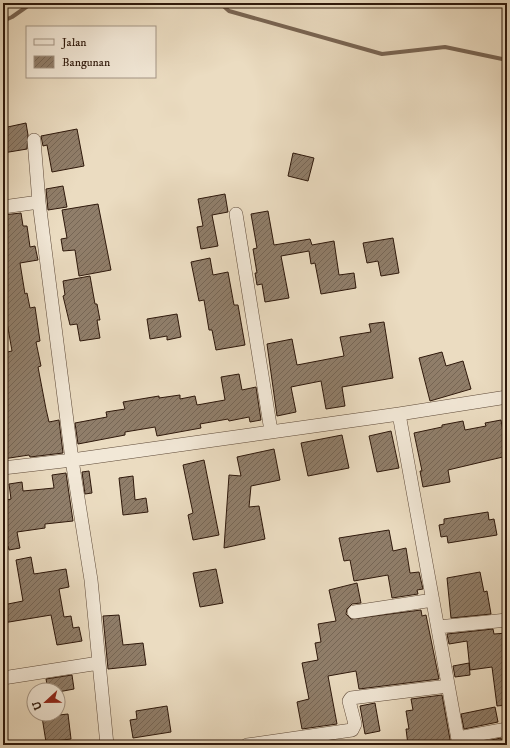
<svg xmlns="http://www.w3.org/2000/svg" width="510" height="748" font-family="'IM FELL DW Pica',serif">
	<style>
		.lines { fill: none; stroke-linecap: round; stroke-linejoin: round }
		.stream { stroke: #796553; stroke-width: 4 }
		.building { fill: url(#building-hatch); stroke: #2e180b }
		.minor-casing { stroke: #5d4938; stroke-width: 14 }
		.minor { stroke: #f2e8d7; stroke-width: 13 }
	</style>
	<defs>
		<pattern id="building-hatch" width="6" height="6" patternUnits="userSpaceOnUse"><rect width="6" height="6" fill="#907e6a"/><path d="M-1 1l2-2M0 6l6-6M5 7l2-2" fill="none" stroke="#766655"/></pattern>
	</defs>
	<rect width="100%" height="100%" fill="#ebdcc1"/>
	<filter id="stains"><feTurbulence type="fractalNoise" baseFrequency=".005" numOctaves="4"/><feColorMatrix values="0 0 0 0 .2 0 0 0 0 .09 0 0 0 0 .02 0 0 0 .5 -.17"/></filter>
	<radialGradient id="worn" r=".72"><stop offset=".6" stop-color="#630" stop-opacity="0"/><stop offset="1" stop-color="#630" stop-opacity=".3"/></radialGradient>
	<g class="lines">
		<path class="stream" d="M220,3L229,11L382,54L445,47L507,60
			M3,21L12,17L32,3"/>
	</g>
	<path class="building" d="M26,123L28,135L27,149L3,153V128Z
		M77,129L84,166L52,172L47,145L43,146L41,136Z
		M293,153L314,158L308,181L288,176Z
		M63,186L67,207L48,210L46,189Z
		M225,194L228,212L212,215L218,246L201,249L197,227L203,226L198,199Z
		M98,204L111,270L79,276L75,250L63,251L61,239L67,238L62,210Z
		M268,211L274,245L310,239L312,245L334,241L339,275L354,273L356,288L321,294L315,263L311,264L309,251L281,256L289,298L265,302L262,284L257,285L255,273H257L253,249L257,248L251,214Z
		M21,213L23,226H27L30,247L35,246L38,260L20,263L25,294L27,293L30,308L35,307L40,341L36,342L41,366L38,367L46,409L49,422L59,420L63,453L30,457L29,455L3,459V353L12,351L5,311H3V215Z
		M393,238L399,273L381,276L378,261L367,263L363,243Z
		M210,258L213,275L228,272L234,305H238L245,345L216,350L212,330H209L204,300L199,301L191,262Z
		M90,276L95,304H97L100,320H97L100,338L80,341L77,324L70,325L63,296L65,295L63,281Z
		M177,314L181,337L167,340V336L150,339L147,319Z
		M384,322L393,378L342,387L345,406L326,409L321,381L291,387L296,412L277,416L267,344L292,339L297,365L344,356L340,337L371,332L369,324Z
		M442,352L446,366L463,361L471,389L430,401L419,358Z
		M239,374L242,390L256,387L261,420L250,422L249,417L229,421L228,419L200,424L201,428L157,436L155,427L125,432V435L78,444L75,423L107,417L106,412L125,409L123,402L159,396V398L180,395V399L195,396L197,405L225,400L221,377Z
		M501,420L507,456L448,470L450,482L423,487L420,471H422L414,433L442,427V425L463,421L465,430L486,426L485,423Z
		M391,431L399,468L377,472L369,436Z
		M342,435L349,468L308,476L301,443Z
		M274,449L280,480L251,486L249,507L259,506L265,539L224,548L229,475L241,476L237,457Z
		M204,460L219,535L193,540L188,515L193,513L183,465Z
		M89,471L92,493L85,494L82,472Z
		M66,473L73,521L45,524V528L17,532L20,548L9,550L8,546H3V501L11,499L9,484L22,482L23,491L54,488L52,475Z
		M133,476L135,500L146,498L148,512L123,515L119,478Z
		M488,512L489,520L494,519L497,535L448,543L447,536L441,537L439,525L444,524V519Z
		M389,530L393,551L406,548L410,573L419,572L423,589L417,590L418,594L392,598L388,575L354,581L350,560L344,561L339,538Z
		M31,557L34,574L66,569L69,587L59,589L64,617L71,616L73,628L79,627L82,641L57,645L51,615L3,623V605L23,601L16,560Z
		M216,569L223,603L200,607L193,573Z
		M480,572L484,592L487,591L491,614L451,618L447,578Z
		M357,583L361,603L352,604L347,609L346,614L351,619L421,610L422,616L426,615L439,679L359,689L356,671L328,676L337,724L302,729L297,702L309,699L302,663L318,660L315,643L321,642L318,624L336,621L329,590Z
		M119,615L123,645L143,643L146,665L108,669L103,616Z
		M493,629L494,634L507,633V705L497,706L492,667L470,670L467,641L449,644L447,634Z
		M469,663L470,675L455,677L453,666Z
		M72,675L74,689L58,692V690H48L46,679Z
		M442,695L451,745H408L406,729H409L406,711L413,710L411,699Z
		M375,703L380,731L365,734L360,706Z
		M167,706L171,732L133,738L130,720L137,719L136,711Z
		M495,707L498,722L464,729L461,714Z
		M68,714L71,739L46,742L42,717Z
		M501,738L502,745H467Z"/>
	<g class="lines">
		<g class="minor-casing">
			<path id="minor" d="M34,140L39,202L72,460L91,580L107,745
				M3,207L39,202
				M236,214L271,431
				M399,414L459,745
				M3,468L72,460L399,414L507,397
				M354,612L433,600
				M438,627L507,620
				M3,678L99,663
				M458,738L507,729
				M247,745L352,730L355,724L349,701L351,698L448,686"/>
		</g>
		<use href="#minor" class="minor"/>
	</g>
	<rect width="510" height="748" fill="none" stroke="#ebdcc1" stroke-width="16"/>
	<rect x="4" y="4" width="502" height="740" fill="none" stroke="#2e180b" stroke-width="2"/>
	<rect x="8" y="8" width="494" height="732" fill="none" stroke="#2e180b"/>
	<rect x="26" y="26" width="130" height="52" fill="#f2e8d7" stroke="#a49585"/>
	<rect x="34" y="39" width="20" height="6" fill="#f2e8d7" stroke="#a49585"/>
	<text x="62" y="46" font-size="12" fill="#2e180b">Jalan</text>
	<rect x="34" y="56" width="20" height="12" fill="url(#building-hatch)" stroke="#a49585"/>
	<text x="62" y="66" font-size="12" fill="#2e180b">Bangunan</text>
	<g transform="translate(46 702) rotate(248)"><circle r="19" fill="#f2e8d7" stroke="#a49585"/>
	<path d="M0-3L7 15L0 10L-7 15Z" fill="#8f2418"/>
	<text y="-6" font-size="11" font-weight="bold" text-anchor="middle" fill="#2e180b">U</text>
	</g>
	<rect width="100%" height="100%" filter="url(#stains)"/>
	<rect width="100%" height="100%" fill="url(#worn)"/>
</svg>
